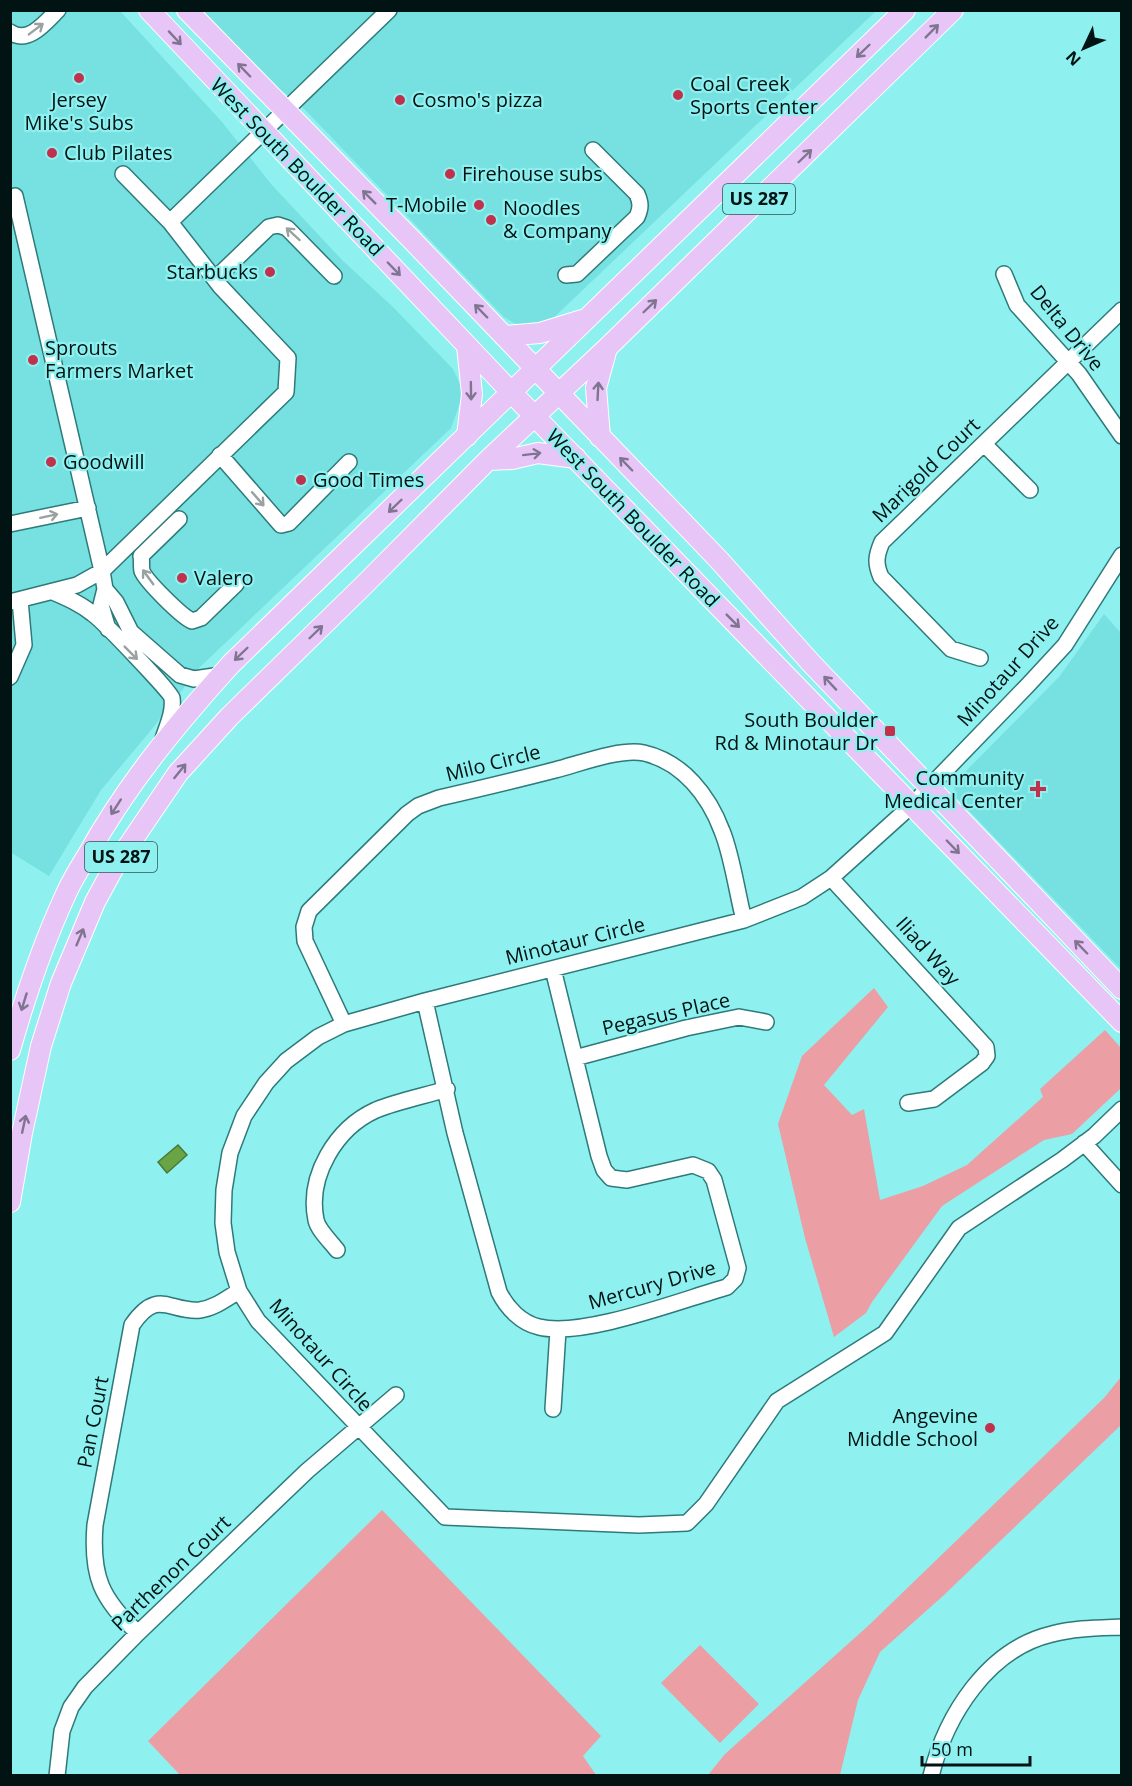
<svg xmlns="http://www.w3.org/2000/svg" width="1132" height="1786" font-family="'Open Sans',sans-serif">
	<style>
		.built { fill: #76e1e0 }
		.green { fill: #eb9ea3 }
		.water { fill: #69a545; stroke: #4a7936; stroke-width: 1.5 }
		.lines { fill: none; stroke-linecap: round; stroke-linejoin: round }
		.minor-casing { stroke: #2e7a7a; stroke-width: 18 }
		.major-casing { stroke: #fff; stroke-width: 22 }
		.minor { stroke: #fff; stroke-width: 15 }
		.major { stroke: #e8c5f7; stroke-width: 20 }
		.oneway { stroke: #99a1a1 }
		.oneway2 { stroke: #807590 }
		.poi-dot { fill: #c1314c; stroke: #8ff0f0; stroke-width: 2 }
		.labels { text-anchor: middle; stroke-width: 4.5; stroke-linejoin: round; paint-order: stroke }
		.shield { fill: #8ff0f0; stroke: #2c5555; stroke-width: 1.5 }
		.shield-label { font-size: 18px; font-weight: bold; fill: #011313 }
		.poi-label { font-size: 20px; fill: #011313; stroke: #8ff0f0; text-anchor: start }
		.street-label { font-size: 20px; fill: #011313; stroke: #8ff0f0 }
	</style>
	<rect width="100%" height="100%" fill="#8ff0f0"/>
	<path class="built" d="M10,11H120L222,122L271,184L342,260L393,307L453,369L464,392L451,428L200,667L152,729L101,790L49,876L10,852Z
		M202,11H876L547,324L526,327L514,323L504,317L312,117L296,101L272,84Z
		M1104,614L1121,633V969L955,796L954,783L1059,677Z"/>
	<path class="green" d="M874,988L888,1007L824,1085L852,1115L864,1109L880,1200L923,1186L967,1165L1043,1097L1040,1089L1105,1030L1121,1048V1088L1072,1134L1044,1140L942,1206L872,1302L866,1313L834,1337L805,1238L778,1124L802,1056Z
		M1121,1377V1425L944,1595L880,1652L858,1700L840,1775H708L725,1754L868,1626L1104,1398Z
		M382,1510L601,1736L583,1756L596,1775H180L148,1741Z
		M700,1645L759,1704L720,1743L661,1683Z"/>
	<path class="water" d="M178,1145L187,1155L167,1173L158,1162Z"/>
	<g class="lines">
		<g class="minor-casing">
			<path id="minor" d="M10,32C28,45 46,22 58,10
				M15,196L102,571L105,589L101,605L108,629
				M170,222L389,10
				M1004,274L1017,305L1079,374L1122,436
				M566,275L577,274L637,217C641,208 641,203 637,194L593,150
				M215,279L269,227L278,225L287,228L334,276
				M984,444L1030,490
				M220,455L281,525L289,523L349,462
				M179,519L141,556C142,560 141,567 142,571C146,581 181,616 192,621L201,618L236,584
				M10,524L88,508
				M1122,555L1065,645L1028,685L912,805L831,878L802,897L744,920L425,1001L344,1024L318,1037L286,1061L266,1083L244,1116L230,1153L224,1190L223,1223L227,1252L239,1291L258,1321L445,1517L639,1525L687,1523L706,1504L777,1401L885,1333L959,1228L1062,1160L1094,1136L1122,1109
				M105,589L116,602L131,632L180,675L194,679L221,675
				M53,592C67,598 81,604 93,614C103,621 170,691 172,698C174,712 167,726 163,739
				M10,602L77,585L102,571L286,392L288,358L220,286L170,222L123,174
				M980,658L951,649L881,577C875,563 876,556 882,542L1122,310
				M10,677L24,645L20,600
				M831,878L986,1047L987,1056L982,1063L934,1099L908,1103
				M425,1001L455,1133L499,1292C507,1308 521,1323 539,1327C583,1338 681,1300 727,1287L735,1279L738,1268L714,1180L708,1171L693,1165L627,1180L611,1178L604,1170L599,1156L553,969
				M344,1024L305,941L304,927L309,911L407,814L418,806L439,798C478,789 516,780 555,770C579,764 620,748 644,753C683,762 709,796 722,831C732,855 737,893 744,920
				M575,1058L686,1028L739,1017L766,1022
				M1084,1143L1122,1185
				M337,1250C331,1242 318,1230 316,1220C307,1176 336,1128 376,1110C398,1101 424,1096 447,1089
				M553,1409L558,1330
				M138,1633C101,1599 91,1576 95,1525L132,1325C158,1287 170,1313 200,1310C215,1308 227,1298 239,1291
				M57,1776L62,1731L71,1707L85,1687L138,1633L307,1471L396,1395
				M931,1776C946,1715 988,1649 1052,1634C1075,1628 1098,1628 1122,1627"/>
		</g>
		<g class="major-casing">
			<path id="major" d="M149,10L512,393L1122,1022
				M187,10L411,239L719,560L811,663L1122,989
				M504,336L540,333L582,320
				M467,346L472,394L467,436
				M600,437L596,388L607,348
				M488,460L512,459L538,453L576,458
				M10,1050C25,997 42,946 65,896C71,882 79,869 87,856C127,784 176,725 231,664L905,10
				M10,1202L22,1133L41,1046L61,983L95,902L114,867L178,773L230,716L363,586L488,460L608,347L953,10"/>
		</g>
		<use href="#minor" class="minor"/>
		<use href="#major" class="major"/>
	</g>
	<defs><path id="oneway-shaft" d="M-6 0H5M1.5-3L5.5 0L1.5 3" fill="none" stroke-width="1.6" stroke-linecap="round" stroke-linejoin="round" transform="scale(1.5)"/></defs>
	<g class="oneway">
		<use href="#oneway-shaft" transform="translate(36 29) rotate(-37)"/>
		<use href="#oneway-shaft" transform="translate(293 234) rotate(-138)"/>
		<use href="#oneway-shaft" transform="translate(258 499) rotate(49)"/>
		<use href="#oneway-shaft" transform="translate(49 516) rotate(-12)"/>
		<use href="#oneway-shaft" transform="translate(148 577) rotate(-126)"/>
		<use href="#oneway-shaft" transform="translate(131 653) rotate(45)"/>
	</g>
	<g class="oneway2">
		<use href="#oneway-shaft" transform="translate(932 31) rotate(-45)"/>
		<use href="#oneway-shaft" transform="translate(175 38) rotate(47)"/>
		<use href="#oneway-shaft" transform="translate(863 51) rotate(136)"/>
		<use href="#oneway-shaft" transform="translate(244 70) rotate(-134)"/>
		<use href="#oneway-shaft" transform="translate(805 156) rotate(-44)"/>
		<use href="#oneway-shaft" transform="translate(369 197) rotate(-135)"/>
		<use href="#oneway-shaft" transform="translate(394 269) rotate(46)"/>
		<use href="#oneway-shaft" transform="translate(650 306) rotate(-44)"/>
		<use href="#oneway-shaft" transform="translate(481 311) rotate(-134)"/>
		<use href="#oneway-shaft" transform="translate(471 391) rotate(89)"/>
		<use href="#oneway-shaft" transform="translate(598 391) rotate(-87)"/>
		<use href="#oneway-shaft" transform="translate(532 454) rotate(-7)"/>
		<use href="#oneway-shaft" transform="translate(626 464) rotate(-134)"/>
		<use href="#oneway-shaft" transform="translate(395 506) rotate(136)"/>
		<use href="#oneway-shaft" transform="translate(733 621) rotate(45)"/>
		<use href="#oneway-shaft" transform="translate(316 632) rotate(-44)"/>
		<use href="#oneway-shaft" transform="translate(241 654) rotate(136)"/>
		<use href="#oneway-shaft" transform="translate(830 683) rotate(-133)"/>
		<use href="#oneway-shaft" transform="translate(180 771) rotate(-51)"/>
		<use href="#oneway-shaft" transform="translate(116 807) rotate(123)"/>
		<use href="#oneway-shaft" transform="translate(953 847) rotate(46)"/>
		<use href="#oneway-shaft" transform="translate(80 937) rotate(-67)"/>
		<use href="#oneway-shaft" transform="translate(1081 947) rotate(-134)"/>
		<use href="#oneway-shaft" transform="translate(24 1002) rotate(107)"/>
		<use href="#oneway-shaft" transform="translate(24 1124) rotate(-78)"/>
	</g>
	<g class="poi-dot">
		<circle cx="79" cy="78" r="6"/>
		<circle cx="678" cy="95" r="6"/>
		<circle cx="400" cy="100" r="6"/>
		<circle cx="52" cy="153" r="6"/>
		<circle cx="450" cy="174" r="6"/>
		<circle cx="479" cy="205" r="6"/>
		<circle cx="491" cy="220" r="6"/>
		<circle cx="270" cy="272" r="6"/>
		<circle cx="33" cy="360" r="6"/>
		<circle cx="51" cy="462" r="6"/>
		<circle cx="301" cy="480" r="6"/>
		<circle cx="182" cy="578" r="6"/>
		<rect x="884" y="725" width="12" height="12" rx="3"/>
		<path d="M1035 780h6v6h6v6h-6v6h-6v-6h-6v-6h6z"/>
		<circle cx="990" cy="1428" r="6"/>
	</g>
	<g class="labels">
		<g class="shield">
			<rect x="723" y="184" width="72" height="30" rx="4.5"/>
			<rect x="85" y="842" width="72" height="30" rx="4.5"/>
		</g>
		<g class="shield-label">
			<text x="759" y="205">US 287</text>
			<text x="121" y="863">US 287</text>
		</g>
		<g class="poi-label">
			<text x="690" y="91">Coal Creek<tspan x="690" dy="23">Sports Center</tspan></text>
			<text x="79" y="107" text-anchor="middle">Jersey<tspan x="79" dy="23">Mike's Subs</tspan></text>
			<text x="412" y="107">Cosmo's pizza</text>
			<text x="64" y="160">Club Pilates</text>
			<text x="462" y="181">Firehouse subs</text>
			<text x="467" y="212" text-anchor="end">T-Mobile</text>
			<text x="503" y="215">Noodles<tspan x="503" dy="23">&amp; Company</tspan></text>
			<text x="258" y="279" text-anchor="end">Starbucks</text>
			<text x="45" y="355">Sprouts<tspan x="45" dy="23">Farmers Market</tspan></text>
			<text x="63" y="469">Goodwill</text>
			<text x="313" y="487">Good Times</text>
			<text x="194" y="585">Valero</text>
			<text x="878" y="727" text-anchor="end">South Boulder<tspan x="878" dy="23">Rd &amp; Minotaur Dr</tspan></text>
			<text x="1024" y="785" text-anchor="end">Community<tspan x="1024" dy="23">Medical Center</tspan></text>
			<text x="978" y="1423" text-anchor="end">Angevine<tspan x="978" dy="23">Middle School</tspan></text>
		</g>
		<g class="street-label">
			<text transform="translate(297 167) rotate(46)" y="7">West South Boulder Road</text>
			<text transform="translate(1067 328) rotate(51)" y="7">Delta Drive</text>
			<text transform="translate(926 470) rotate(-44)" y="7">Marigold Court</text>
			<text transform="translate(633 518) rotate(46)" y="7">West South Boulder Road</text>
			<text transform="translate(1008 671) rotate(-48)" y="7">Minotaur Drive</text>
			<text transform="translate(493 763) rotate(-14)" y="7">Milo Circle</text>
			<text transform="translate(575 941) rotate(-14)" y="7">Minotaur Circle</text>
			<text transform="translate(928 951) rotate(48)" y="7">Iliad Way</text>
			<text transform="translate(666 1014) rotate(-13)" y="7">Pegasus Place</text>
			<text transform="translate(652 1285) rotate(-16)" y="7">Mercury Drive</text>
			<text transform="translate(321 1355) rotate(48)" y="7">Minotaur Circle</text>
			<text transform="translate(93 1422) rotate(-79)" y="7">Pan Court</text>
			<text transform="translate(171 1573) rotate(-44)" y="7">Parthenon Court</text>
		</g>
	</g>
	<rect width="1132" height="1786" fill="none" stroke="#011313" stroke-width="24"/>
	<g transform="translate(1084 48) rotate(226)" stroke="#8ff0f0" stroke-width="4.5" paint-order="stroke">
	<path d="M0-4.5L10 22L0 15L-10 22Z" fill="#011313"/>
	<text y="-9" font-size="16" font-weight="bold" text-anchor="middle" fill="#011313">N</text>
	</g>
	<path d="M922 1756v9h108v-9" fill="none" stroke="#011313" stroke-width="3"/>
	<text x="931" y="1756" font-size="18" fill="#011313" stroke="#8ff0f0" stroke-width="4.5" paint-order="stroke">50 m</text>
</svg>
